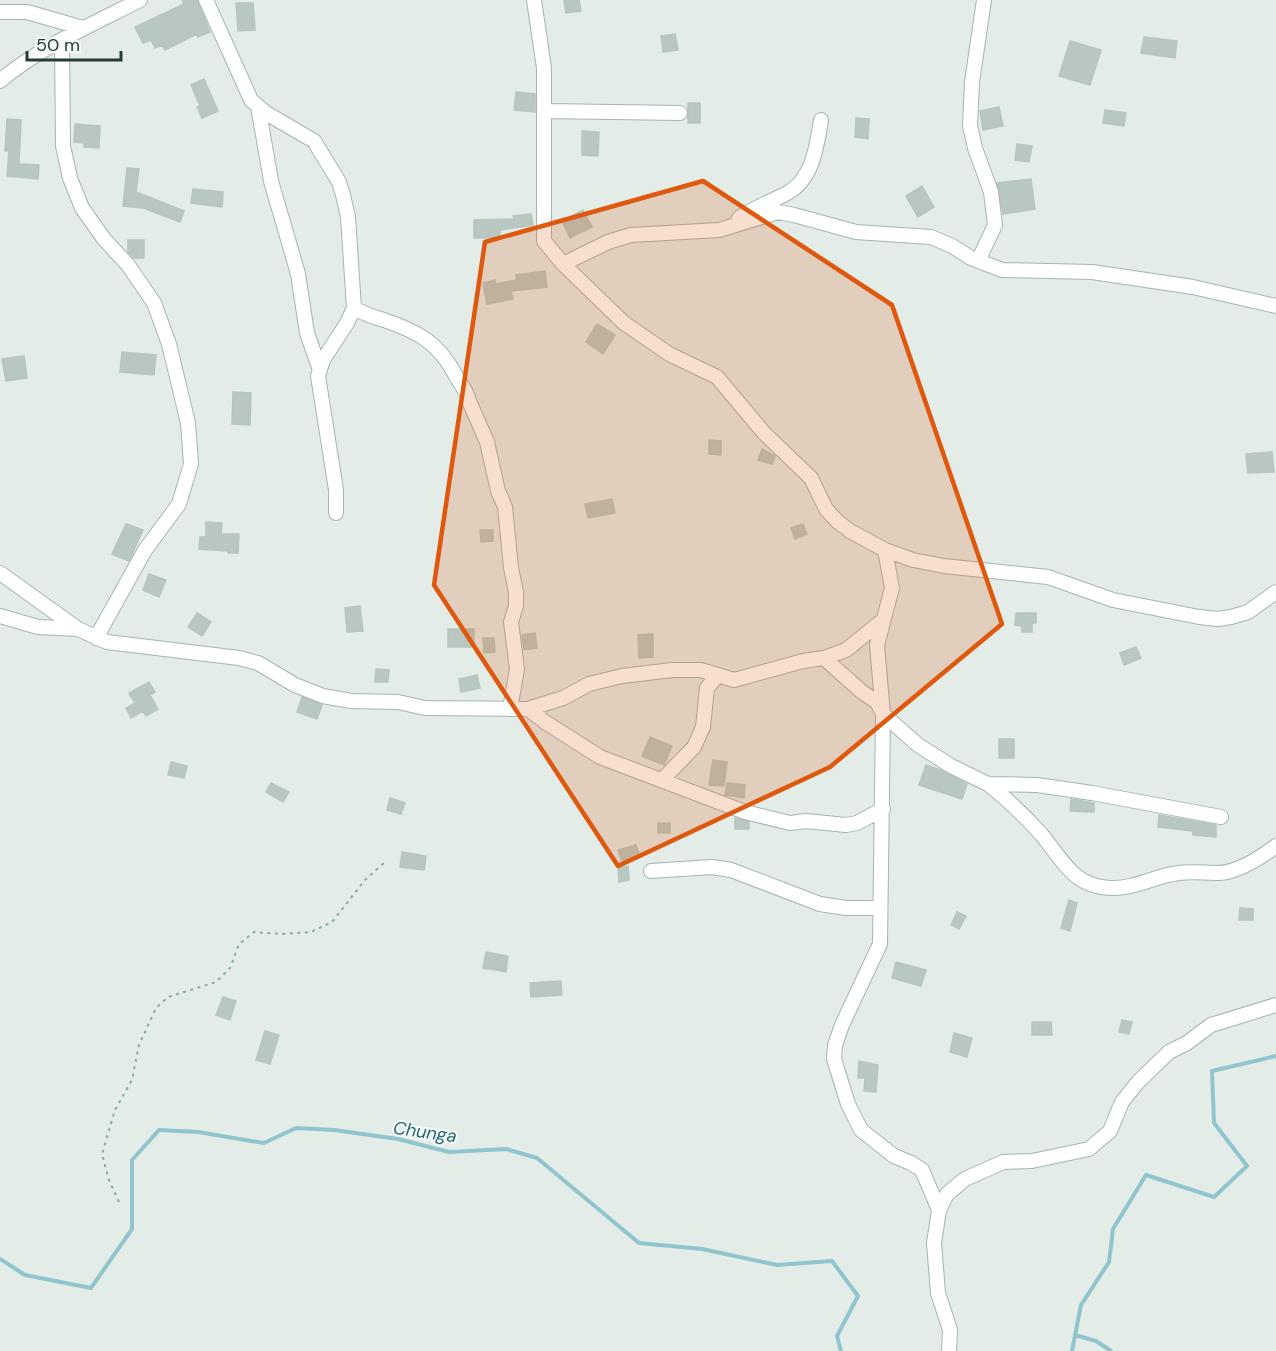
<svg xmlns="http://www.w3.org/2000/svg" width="1276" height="1351" font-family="'DM Sans',sans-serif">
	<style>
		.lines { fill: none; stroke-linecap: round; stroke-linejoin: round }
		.stream { stroke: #90c5cd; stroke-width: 4 }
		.building { fill: #b9c7c1; stroke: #b7c5bf; stroke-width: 1.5 }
		.minor-casing { stroke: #a7b4af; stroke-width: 16 }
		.path { stroke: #87ada0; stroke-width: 2; stroke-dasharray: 3 4.5; stroke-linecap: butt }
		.minor { stroke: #fff; stroke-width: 14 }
		.marked { fill: #de580e; fill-opacity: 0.2; stroke: #de580e; stroke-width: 4.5; stroke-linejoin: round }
		.labels { text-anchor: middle; stroke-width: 4.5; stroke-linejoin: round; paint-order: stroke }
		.water-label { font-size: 18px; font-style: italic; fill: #236974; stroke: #f4f9f6 }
	</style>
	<rect width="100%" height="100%" fill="#e4ece8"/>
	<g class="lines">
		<path class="stream" d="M0,1259L25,1275L91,1288L132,1229V1160L159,1130L198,1132L264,1143L296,1128L334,1130L398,1139L449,1152L506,1149L537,1158L639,1243L702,1249L777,1265L832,1261L858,1296L837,1336L841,1351
			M1075,1335L1096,1341L1111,1351
			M1072,1351L1081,1305L1109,1262L1113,1229L1146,1175L1214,1197L1247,1166L1214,1123L1212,1071L1276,1056"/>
	</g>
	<path class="building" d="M182,0H197L210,32L198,37L197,34L165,50L162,45L155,48L151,40L143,43L135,27L184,4Z
		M564,0H579L581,11L566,13Z
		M236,3H253L255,30L238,31Z
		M675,34L678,50L663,52L661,36Z
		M1144,37L1177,41L1175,58L1141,53Z
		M1070,41L1101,50L1090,85L1059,76Z
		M204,79L218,111L202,118L197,107L200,106L191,85Z
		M516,92L535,94V112L514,110Z
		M688,103H700V123H688Z
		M999,107L1003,126L983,130L980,111Z
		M1105,110L1126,113L1124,126L1103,123Z
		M856,118L869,119L868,139L855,137Z
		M7,119L21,120L19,164L39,165L38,179L7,176L9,151H5Z
		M75,124L100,126L99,148L84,147V143L74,142Z
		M582,131L599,132L598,156L582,155Z
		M1017,144L1032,146L1029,162L1015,160Z
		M127,168L139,169L136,192L184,211L180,222L143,208L123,206Z
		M1031,179L1035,209L1003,214L997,183Z
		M922,186L934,207L918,217L906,196Z
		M193,189L223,192L222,207L191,203Z
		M583,210L592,227L570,238L562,221Z
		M531,214L533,225L500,230V238H474V220L514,219L513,216Z
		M128,240H144V258H134L128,252Z
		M545,271L547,287L511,291L513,299L487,304L483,283L495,280V284L517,280L516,275Z
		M597,324L615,335L603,354L586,342Z
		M122,352L156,355L154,375L120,372Z
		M24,356L27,378L6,381L2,359Z
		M233,392L251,393L250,425L232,424Z
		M709,440L721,441V455L709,454Z
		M762,449L775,456L772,464L758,460Z
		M1272,452L1274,472L1248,473L1246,454Z
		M612,499L615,513L588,518L585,504Z
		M206,522L222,523L221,534H239L238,553H228V551L199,549L200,537H206Z
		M126,524L143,530L129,561L112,554Z
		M803,524L807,534L795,539L791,528Z
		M480,530H493V541L481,542Z
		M149,574L166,580L159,597L143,590Z
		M360,606L363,631L347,632L345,608Z
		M197,613L211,622L202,636L188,627Z
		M1016,613H1036V623H1032V632H1022V626L1015,625Z
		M448,629H474V647H448Z
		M535,633L537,648L524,650L522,635Z
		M653,634V657L639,658L638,635Z
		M483,638H494L495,652L484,653Z
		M1136,647L1141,658L1124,665L1120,653Z
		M376,669L389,670L388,682H375Z
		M477,675L480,688L461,692L459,679Z
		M149,682L155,692L150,695L158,709L146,716L143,711L131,718L126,708L135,703L129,693Z
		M302,697L322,705L317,719L297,712Z
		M650,737L672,746L664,765L642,756Z
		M999,739H1014V758H999Z
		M713,760L727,762L724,786L709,785Z
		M171,762L187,766L184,778L168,775Z
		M926,765L940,770L967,784L962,799L919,785Z
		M271,783L289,792L283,802L266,792Z
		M727,783L745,785L744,798L725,795Z
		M390,798L405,803L401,814L387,810Z
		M1071,799L1094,803V812L1070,811Z
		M1159,815L1216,825V837L1193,835V831L1158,827Z
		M735,818L749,822V829H735Z
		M658,823H670V833H658Z
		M636,845L640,857L622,862L618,850Z
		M402,852L426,856L424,870L400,867Z
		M628,866L629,880L619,882L618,867Z
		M1069,900L1077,903L1070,931L1061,928Z
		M1240,908L1253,909V920H1239Z
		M957,912L966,916L959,929L951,925Z
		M486,952L508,956L506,972L483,968Z
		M896,962L926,970L921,986L892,978Z
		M561,981L562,995L531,997L530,983Z
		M223,997L236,1001L230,1020L216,1015Z
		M1122,1020L1132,1022L1129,1034L1119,1032Z
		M1032,1022H1051L1052,1035H1032Z
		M265,1031L279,1035L270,1064L256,1060Z
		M954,1033L972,1038L967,1057L950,1052Z
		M859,1061L878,1065L876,1092L864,1091L865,1078H858Z"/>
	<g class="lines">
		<g class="minor-casing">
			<path id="minor" d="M206,0L251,100L266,113L314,141L339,182L343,195L348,217L354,308L347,323L323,360L318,376L336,490V513
				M534,0L544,68V241L563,264L624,323L669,354L717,377L764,433L811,478L826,509L837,521L850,531L885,550L892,588L877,645L883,714L880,944L842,1025L835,1045L834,1059L848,1104L861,1130L894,1156L911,1163L922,1170L939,1210
				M0,12H27L83,28
				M62,41L63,146L70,178L82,208L104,239L128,265L154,303L169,344L188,423L191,464L179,504L145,550L96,638
				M0,81C38,48 95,23 140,0
				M258,106L271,181L298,274L307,333L320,370
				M545,111L680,113
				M739,218C755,207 773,201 789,192C813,178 817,145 821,120
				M978,261L995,225L991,192L975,148L970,126L972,82L984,0
				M563,264L608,242L631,235L719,230L778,212L794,215L856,232L931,237L952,246L971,258L1002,270L1092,272L1193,287L1276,306
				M354,308C364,314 373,317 384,320C419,332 439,343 456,376C461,385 467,391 469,401L487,442L498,491L505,507L511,568L516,592V606L511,622L517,669L510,709
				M885,550L913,560L944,566L1048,577L1113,600L1199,617L1218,619L1231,617L1248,612L1276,592
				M0,573L78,629
				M0,616L38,627L78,629L107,642L239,658L258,663L295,685L323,696L351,701L398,702L425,708L528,709L563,698L589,684L622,676L672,670H701L734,680L803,661L824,658L846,650L882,621
				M824,658L862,692L877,702L883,714L918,745L951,766L988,784L1037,785L1092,793L1221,817
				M528,709L545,722L600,757L745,812L790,823L806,821L846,825L857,823L883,809
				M662,780L694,747L703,727L707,688L718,675
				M988,784C1007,799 1025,816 1041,834C1062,859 1073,887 1111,888C1134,889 1155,876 1178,873C1192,871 1205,873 1219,873C1239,872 1260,858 1276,846
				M651,871L712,867L731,870L820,904L846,908H879
				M949,1351L950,1330L938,1293L934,1243L939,1210L947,1194L965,1179L1003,1162L1032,1161L1089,1149L1110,1131L1122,1102L1138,1082L1169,1052L1187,1043L1211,1025L1276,1005"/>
		</g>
		<path class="path" d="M119,1202L109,1180L102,1154L115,1110L132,1080L139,1045L156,1008L168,997L216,982L230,968L239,944L254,932L282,934L311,932L332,922L365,880L385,862"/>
		<use href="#minor" class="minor"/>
	</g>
	<path class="marked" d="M703,181L892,305L1002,624L830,767L618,866L434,585L485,242Z"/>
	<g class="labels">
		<g class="water-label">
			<text transform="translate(425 1132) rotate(8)" y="6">Chunga</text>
		</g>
	</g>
	<path d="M27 51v9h94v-9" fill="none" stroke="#253c35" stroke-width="3"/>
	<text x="36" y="51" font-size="18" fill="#253c35" stroke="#f4f9f6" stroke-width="4.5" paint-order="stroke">50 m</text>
</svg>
